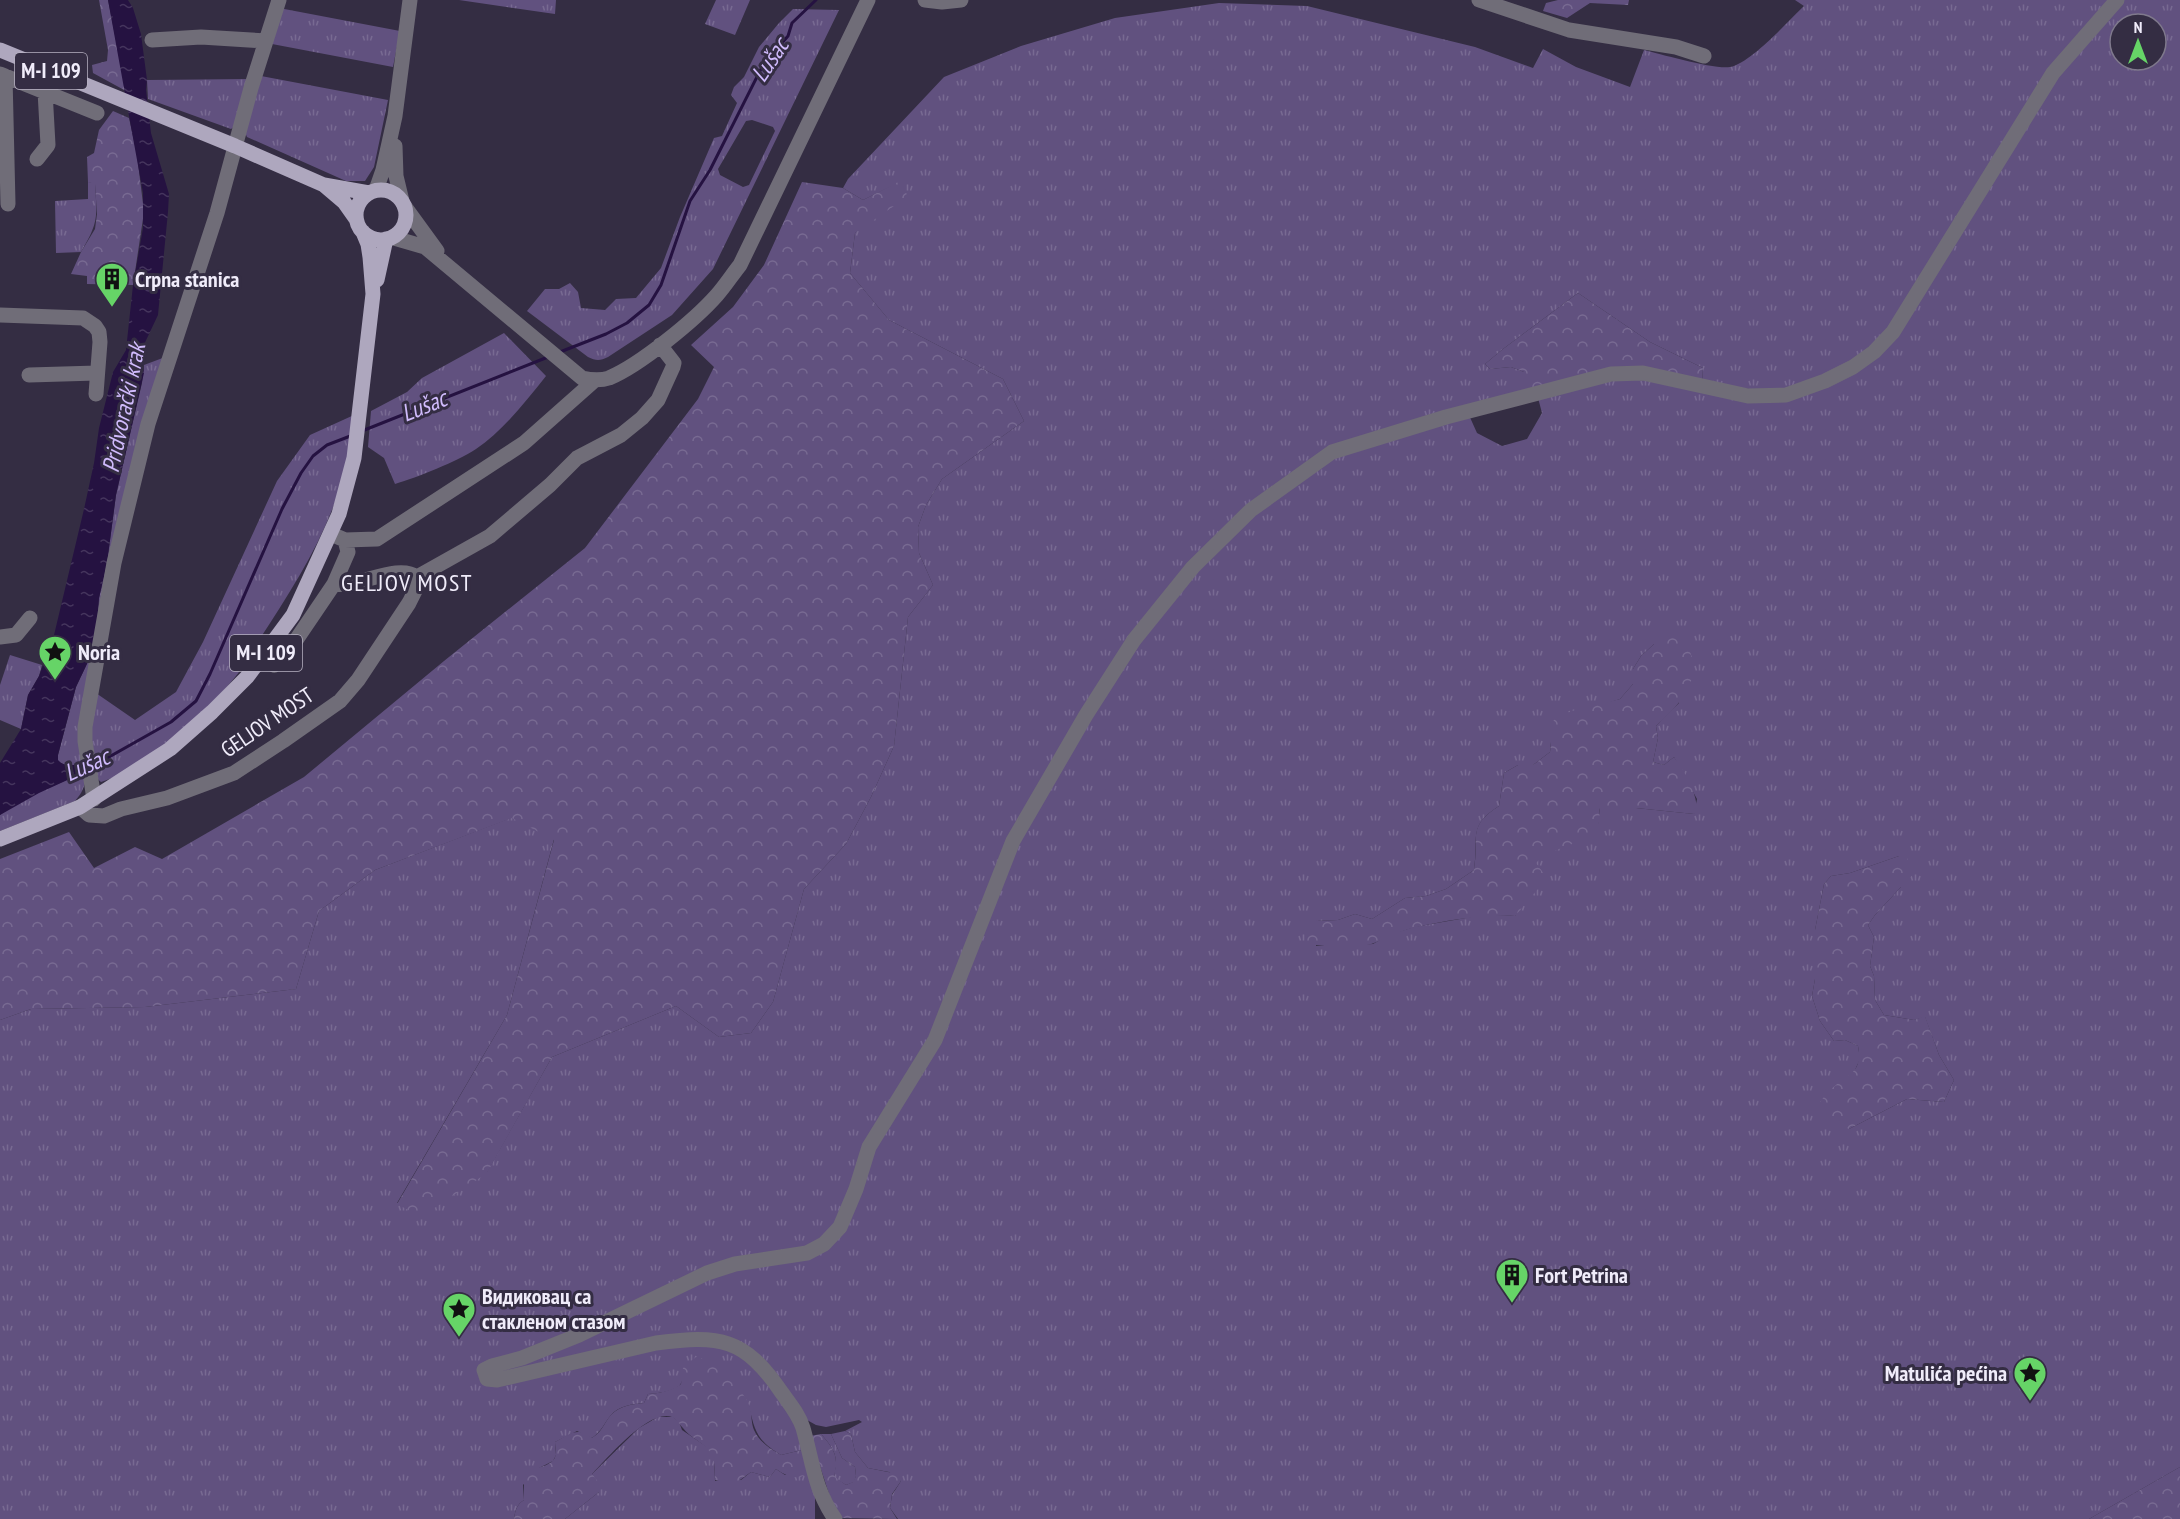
<svg xmlns="http://www.w3.org/2000/svg" width="2180" height="1519" font-family="'PT Sans Narrow',sans-serif">
	<style>
		.grass { fill: url(#grass-tufts); fill-rule: evenodd }
		.forest { fill: url(#forest-crowns) }
		.water { fill: url(#water-ripples) }
		.lines { fill: none; stroke-linecap: round; stroke-linejoin: round }
		.stream { stroke: #251241; stroke-width: 3 }
		.minor { stroke: #706d78; stroke-width: 15 }
		.major { stroke: #aea7be; stroke-width: 15 }
		.labels { text-anchor: middle; stroke-width: 6; stroke-linejoin: round; paint-order: stroke }
		.shield { fill: #342d43; stroke: #b8b3c3; stroke-width: 1.5 }
		.shield-label { font-size: 21px; font-weight: bold; fill: #f0ecfa }
		.poi-label { font-size: 22px; font-weight: bold; fill: #f0ecfa; stroke: #342d43; text-anchor: start }
		.street-label { font-size: 22px; fill: #f0ecfa; stroke: #342d43 }
		.water-label { font-size: 24px; font-style: italic; fill: #d0bbfc; stroke: #342d43 }
		.neighbourhood-label { font-size: 24px; letter-spacing: 1.5px; fill: #f0ecfa; stroke: #342d43 }
	</style>
	<defs>
		<pattern id="grass-tufts" width="24" height="20" patternUnits="userSpaceOnUse" patternTransform="scale(1.5)"><rect width="24" height="20" fill="#61517f"/><path d="M3 7l-1-3M5 7V3M7 7l1-3M15 17l-1-3M17 17v-4M19 17l1-3" fill="none" stroke="#786a92"/></pattern>
		<pattern id="forest-crowns" width="20" height="18" patternUnits="userSpaceOnUse" patternTransform="scale(1.5)"><rect width="20" height="18" fill="#61517f"/><path d="M2 6a3 3 0 1 1 6 0M12 15a3 3 0 1 1 6 0" fill="none" stroke="#786a92"/></pattern>
		<pattern id="water-ripples" width="26" height="14" patternUnits="userSpaceOnUse" patternTransform="scale(1.5)"><rect width="26" height="14" fill="#251241"/><path d="M2 4q2-2 4 0t4 0M15 11q2-2 4 0t4 0" fill="none" stroke="#45355d"/></pattern>
	</defs>
	<rect width="100%" height="100%" fill="#342d43"/>
	<path class="grass" d="M459,0H556L555,14Z
		M716,0H750L735,35L705,24Z
		M1795,0H2116L2052,72L1873,351L1786,393L1702,384L1703,368L1650,342L1578,293L1503,349L1485,364L1490,369L1511,367L1524,372L1533,392L1331,450L1250,509L1132,639L1011,840L965,963L855,1188L823,1243L735,1262L483,1377L656,1345L734,1346L783,1397L806,1449L781,1455C758,1441 755,1433 749,1406L683,1376C682,1380 682,1383 679,1386C673,1391 655,1394 648,1394L644,1403C633,1404 618,1406 611,1415C604,1423 602,1431 592,1438L577,1431L555,1442L556,1455L553,1461L537,1469L523,1485L524,1500C517,1504 515,1511 514,1519H0V1020L31,1009L145,1007L296,989L319,911L375,870L513,817L554,839L507,1015L397,1203L487,1172L552,1057L676,1006L719,1037L751,1033L773,1002L804,889L846,844L871,797L894,746L908,617L933,585L919,553L918,527L926,505L942,479L1024,421L1003,379L889,320L850,273L855,233L904,180L863,200L843,188L848,179L944,77L1021,46L1115,18L1219,3L1307,6L1475,47L1533,68L1543,49L1576,67L1630,87L1644,50C1660,54 1716,70 1730,67C1751,63 1787,22 1804,6Z
		M2119,0H2180V1467L2089,1519H898L890,1508L892,1495L901,1481L889,1472L868,1468L855,1452L851,1434L845,1431L862,1422L859,1420L826,1427L816,1425L807,1420L771,1374L708,1339L497,1379L488,1368L707,1274L825,1245L871,1147L936,1041L1014,842L1135,640L1252,512L1332,453L1468,413L1477,433L1502,446L1527,439L1542,413L1537,394L1612,375L1769,398L1875,353L2054,73ZM2120,24H2156V60H2120ZM1654,644L1679,703L1656,726L1658,738L1653,762L1664,765L1674,757L1697,799L1694,814L1636,808H1600L1598,824L1559,848L1543,855L1535,863L1539,869L1515,916L1483,915L1414,927L1389,935L1373,944L1342,946H1316V921L1338,920L1355,914L1372,919L1405,898L1426,896L1446,889L1474,870C1479,838 1467,826 1499,806L1504,773L1518,765H1533L1550,752L1551,742L1601,705L1620,699L1633,684V669L1641,656ZM1899,856L1901,887L1875,915L1868,925L1874,937L1870,966L1874,976L1875,1000L1884,1015L1914,1020L1925,1017L1939,1055L1954,1080L1944,1102L1907,1099L1849,1129L1854,1072L1860,1059L1858,1046L1845,1040L1834,1041L1820,1021L1812,996L1815,979V930L1824,884L1831,876L1850,873Z
		M279,8L400,31L393,67L272,44Z
		M793,9L839,10L713,269L672,315L608,357C600,361 596,361 588,357L527,311L545,289H559L570,283L578,292L581,308L605,310L616,299L636,298L661,268L680,217L714,138L722,136L737,103L731,95L734,87L744,77L759,47L779,23ZM752,120L773,127L775,131L749,185L743,187L720,175L718,169L746,121Z
		M261,76L388,100L374,167L365,181H346L247,137L244,130Z
		M250,79L235,126L231,129L148,99L147,80Z
		M88,182L95,183C97,217 99,222 81,252L56,253L55,201L88,199Z
		M504,333L546,376C526,401 503,431 476,449C456,462 418,477 395,484L384,458L368,447L371,411L407,392L422,378Z
		M168,356L146,424L84,763C74,765 65,768 57,760L58,755L76,687L95,647L99,598L107,563L116,495L142,383L144,365Z
		M354,415C351,434 349,455 344,474C328,534 293,588 259,640C250,654 242,670 231,682C204,714 141,770 101,782C78,763 89,717 93,691L135,720L176,692L203,642L277,481L310,435Z
		M10,655L42,665L39,676L28,695L21,729L0,720V685Z
		M85,772C86,785 83,792 75,801L0,831V815C26,796 56,785 85,772Z
		M658,1417H673L679,1422L682,1430L707,1447L714,1455L715,1481L741,1480L751,1472L770,1477L776,1469L785,1475L812,1471L815,1483V1519H565L599,1492L592,1474L639,1428Z
		M821,1434H831L842,1458L855,1467L856,1476L854,1482L846,1485L835,1478C834,1471 836,1468 836,1462C836,1451 828,1442 821,1434Z"/>
	<path class="forest" d="M99,0H108L126,91L93,73L92,65L107,61L108,50Z
		M1558,0H1629L1628,5L1590,3L1567,18L1543,11L1546,3Z
		M113,111L129,118L137,155L144,212L133,285L87,284V276L71,274L81,252L95,229L97,214L95,184L88,182L87,157L94,153L99,130Z
		M904,179L907,197L855,233L850,273L889,320L1003,379L1024,421L942,479L926,505L918,527L919,553L933,585L908,617L894,746L871,797L846,844L804,889L773,1002L751,1033L719,1037L676,1006L552,1057L487,1173L421,1217L397,1204L507,1015L554,840L512,818L375,870L319,911L296,989L145,1007L31,1009L0,1020V859L69,832L94,868L135,847L162,859L304,777L444,661L585,548L698,399L714,367L691,345L733,307L764,265L802,182L843,188L863,200Z
		M1578,293L1650,342L1703,368L1702,384L1643,371L1533,392L1522,388L1524,372L1511,367L1490,369L1485,364L1503,349Z
		M1664,630C1671,634 1683,640 1687,646C1706,677 1678,707 1656,726L1658,738L1653,762L1664,765L1674,757C1685,772 1697,792 1697,811L1694,814L1636,808H1600C1599,812 1600,818 1599,822C1593,844 1551,846 1536,863L1547,878L1515,916C1481,915 1447,920 1413,928C1399,931 1388,938 1374,943C1359,949 1321,947 1305,943V931L1316,921L1338,920L1355,914L1372,919L1405,898L1426,896L1446,889L1474,870C1480,837 1466,827 1499,806L1504,773L1518,765H1533L1550,752L1551,742L1543,732L1557,717L1572,711L1620,699L1633,684V669L1641,656L1654,644V633Z
		M1899,856L1907,858L1915,872L1875,915L1868,925L1874,937L1870,966L1874,976L1875,1000L1884,1015L1914,1020L1925,1016L1939,1055L1954,1080L1944,1102L1907,1099L1849,1129L1829,1120L1818,1105C1822,1100 1825,1094 1830,1090C1847,1074 1863,1074 1858,1046L1845,1040L1834,1041L1820,1021L1812,996L1815,979V930L1824,884L1831,876L1850,873Z
		M696,1357C714,1360 744,1390 750,1407C752,1415 751,1423 754,1430C759,1442 771,1449 781,1455L806,1449L812,1471C799,1481 789,1478 776,1469L770,1477L751,1472L733,1485L715,1480C715,1454 713,1451 691,1436C684,1431 677,1419 672,1417C648,1409 608,1458 592,1474L599,1483V1492L565,1519H514C515,1511 517,1504 524,1500V1477L529,1469C536,1469 553,1465 555,1457C557,1453 555,1446 555,1442C569,1434 578,1426 592,1438C603,1431 603,1424 611,1415C619,1406 633,1404 644,1403L648,1394C657,1394 674,1390 681,1384L683,1368Z
		M845,1431L851,1434L855,1452L868,1468L898,1474L901,1481L892,1494L890,1508L897,1519L837,1518L810,1436L821,1434C828,1442 836,1451 836,1462C837,1468 834,1471 835,1477L846,1485L853,1482L856,1476L855,1467L842,1458L831,1434Z
		M2180,1467V1519H2089Z"/>
	<path class="water" d="M108,0H128L133,8L141,34L147,80L146,90L151,133L169,194L168,212L158,315L141,351L144,373L116,495L107,563L99,598L95,647L76,687L58,755V760C65,768 74,765 84,763L85,772L39,793L0,815V763L21,729L28,695L39,676L54,635L84,509L94,463L99,428L113,372L126,350L133,285L143,228V193Z"/>
	<g class="lines">
		<path class="stream" d="M560,352L606,334L627,323L649,305L661,285L690,201L710,170L763,65L788,36L792,23L816,0
			M362,431L548,357
			M93,766L171,722L196,701L210,674L282,509L301,473L313,456L327,445L353,435"/>
		<path class="minor" d="M925,0L942,2L961,0
			M1479,0L1569,30L1676,47L1704,56
			M152,40L201,37L266,41
			M0,74L97,113
			M5,76L8,204
			M395,146L396,176L402,201
			M37,159L48,145L45,91
			M376,190L383,170L395,116L410,0
			M405,207L437,251
			M394,238L425,247L582,378C591,380 600,381 609,378C640,365 695,320 717,295C725,286 732,275 740,265L868,0
			M0,315L83,318L95,326L99,332L100,342L96,394
			M29,375L97,373
			M331,534L345,540L377,539L524,443L594,381
			M417,577L490,536L550,485L577,458L621,435L642,418L658,400L673,367L674,363L660,345
			M0,637L16,635L30,618
			M262,658L274,665L292,646L334,584L348,552L345,540
			M94,799L85,741V727L114,563L148,424L217,213L251,88L279,0
			M80,807L89,815L104,816L121,809L167,798L234,773L283,741L340,701L358,680L409,603L415,591L417,577C397,563 358,588 334,584
			M835,1519C814,1488 813,1463 803,1428C799,1415 790,1404 782,1393C744,1337 720,1335 656,1343L497,1380L487,1379L484,1370L492,1366L522,1358L579,1335L707,1273L735,1264L807,1253L824,1244L840,1227L856,1189L869,1147L935,1040L1013,841L1086,715L1134,640L1193,567L1251,510L1332,452L1446,417L1611,374L1643,373L1748,396L1786,395L1825,381L1853,367L1874,352L1893,332L2053,73L2117,0"/>
		<path class="major" d="M0,50L235,146L324,185
			M356 215a25 25 0 1 1 50 0a25 25 0 1 1-50 0Z
			M356,219L344,202L324,185L369,193
			M377,280L386,239
			M0,839L80,807L170,749L212,712L247,677L293,615L339,514L354,458L373,294L370,257L368,244L363,232"/>
	</g>
	<defs>
		<g id="building-pin" transform="scale(1.725)"><path d="M0 17L-7.5 6A9.5 9.5 0 1 1 7.5 6Z" fill="#66d467" stroke="#342d43"/><path d="M-4-6H4V6H1V3H-1V6H-4ZM-2.5-4.3h1.7v1.8h-1.7ZM.8-4.3h1.7v1.8H.8ZM-2.5-1h1.7V.8h-1.7ZM.8-1h1.7V.8H.8Z" fill="#111"/></g>
		<g id="sight-pin" transform="scale(1.725)"><path d="M0 17L-7.5 6A9.5 9.5 0 1 1 7.5 6Z" fill="#66d467" stroke="#342d43"/><path d="M0-6L1.8-2.2L6-1.7L2.9 1.2L3.7 5.4L0 3.3L-3.7 5.4L-2.9 1.2L-6-1.7L-1.8-2.2Z" fill="#111"/></g>
	</defs>
	<g fill-rule="evenodd">
		<use href="#building-pin" x="112" y="279"/>
		<use href="#sight-pin" x="55" y="652"/>
		<use href="#building-pin" x="1512" y="1275"/>
		<use href="#sight-pin" x="459" y="1309"/>
		<use href="#sight-pin" x="2030" y="1373"/>
	</g>
	<g class="labels">
		<g class="shield">
			<rect x="15" y="53" width="72" height="36" rx="4.5"/>
			<rect x="230" y="635" width="72" height="36" rx="4.5"/>
		</g>
		<g class="shield-label">
			<text x="51" y="78">M-I 109</text>
			<text x="266" y="660">M-I 109</text>
		</g>
		<g class="poi-label">
			<text x="135" y="287">Crpna stanica</text>
			<text x="78" y="660">Noria</text>
			<text x="1535" y="1283">Fort Petrina</text>
			<text x="482" y="1304">Видиковац са<tspan x="482" dy="25">стакленом стазом</tspan></text>
			<text x="2007" y="1381" text-anchor="end">Matulića pećina</text>
		</g>
		<g class="street-label">
			<text transform="translate(267 722) rotate(-34)" y="8">GELJOV MOST</text>
		</g>
		<g class="water-label">
			<text transform="translate(770 60) rotate(-56)" y="8">Lušac</text>
			<text transform="translate(424 406) rotate(-22)" y="8">Lušac</text>
			<text transform="translate(124 408) rotate(-78)" y="8">Pridvorački krak</text>
			<text transform="translate(87 765) rotate(-24)" y="8">Lušac</text>
		</g>
		<g class="neighbourhood-label">
			<text x="407" y="591">GELJOV MOST</text>
		</g>
	</g>
	<g transform="translate(2138 42)"><circle r="28" fill="#342d43" stroke="#7f798c" stroke-width="1.5"/>
	<path d="M0-4.5L10 22L0 15L-10 22Z" fill="#66d467"/>
	<text y="-9" font-size="16" font-weight="bold" text-anchor="middle" fill="#f0ecfa">N</text>
	</g>
</svg>
